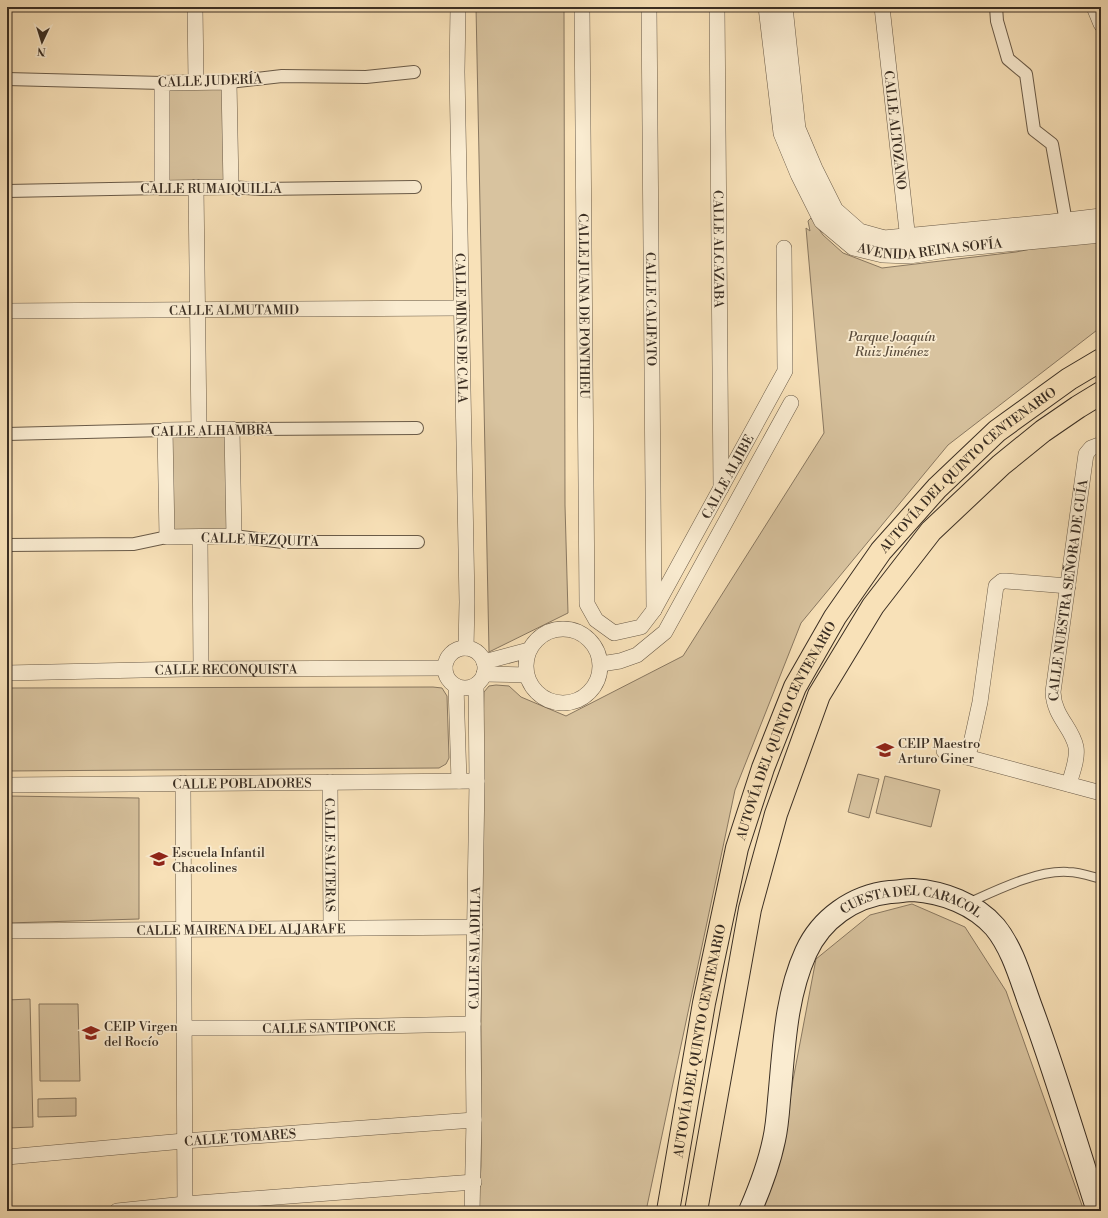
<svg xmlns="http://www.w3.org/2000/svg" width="1108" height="1218" font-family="'Libre Bodoni',serif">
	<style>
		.green { fill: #d8c39f; stroke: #897861 }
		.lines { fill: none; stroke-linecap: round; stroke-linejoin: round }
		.service-casing { stroke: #6a5b48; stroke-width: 10 }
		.pedestrian-casing { stroke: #6a5b48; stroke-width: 14 }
		.minor-casing { stroke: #6a5b48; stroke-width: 16 }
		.tertiary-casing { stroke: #6a5b48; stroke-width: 20 }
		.secondary-casing { stroke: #3a2e23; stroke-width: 24 }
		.motorway-casing { stroke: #3a2e23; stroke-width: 24 }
		.service { stroke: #faecd1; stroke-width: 8 }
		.pedestrian { stroke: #faecd1; stroke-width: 12 }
		.minor { stroke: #faecd1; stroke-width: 15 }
		.tertiary { stroke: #faecd1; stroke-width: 19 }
		.secondary { stroke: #faecd1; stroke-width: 22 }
		.motorway { stroke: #f8e1b8; stroke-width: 22 }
		.labels { text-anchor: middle; stroke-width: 3.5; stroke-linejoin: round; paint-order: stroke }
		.street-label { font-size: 13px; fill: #3a2e23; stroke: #faecd1 }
		.park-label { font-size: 13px; font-style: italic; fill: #5a4c3c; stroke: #faecd1 }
		.poi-label { font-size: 13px; fill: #3a2e23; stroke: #faecd1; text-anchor: start }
	</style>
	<rect width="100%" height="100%" fill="#f8e1b8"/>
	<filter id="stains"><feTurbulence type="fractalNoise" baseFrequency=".005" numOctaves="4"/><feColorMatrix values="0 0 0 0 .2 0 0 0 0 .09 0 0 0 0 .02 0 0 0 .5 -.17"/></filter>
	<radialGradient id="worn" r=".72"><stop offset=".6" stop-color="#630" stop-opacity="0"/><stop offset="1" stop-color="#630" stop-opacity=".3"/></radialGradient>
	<path class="green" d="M476,7H564L565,505L568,613L489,652Z
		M225,85L227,183L169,184L167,86Z
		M811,218L823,235L843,253L882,268L1016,252L1101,235V327L948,445L801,623L735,790L646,1211H478L481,1166V789L484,692L489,686L496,685L509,686L521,697L566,716L683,656L824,433L806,228L810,231L808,221Z
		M228,433L229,530L171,532L169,434Z
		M433,687L442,688L447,696L449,758L446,764L439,768L7,771V688Z
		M858,774L879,779L869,818L848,812Z
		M885,776L940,790L931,827L876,813Z
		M7,796L139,798V919L7,923Z
		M912,904L965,927L1006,991L1084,1211H759L783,1146L793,1080L816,959L870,915Z
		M30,999L33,1127L7,1128V1000Z
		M39,1004H78L80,1081H40Z
		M76,1098V1116L38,1117V1099Z"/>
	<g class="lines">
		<g class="service-casing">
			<path id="service" d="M968,903C997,890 1037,870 1068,872C1079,872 1090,876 1101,879"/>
		</g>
		<g class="pedestrian-casing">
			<path id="pedestrian" d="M996,7L997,21L1008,59L1026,74L1034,130L1052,144L1066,222
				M7,79L162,83
				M229,82L282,76L366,77L414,72
				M231,187L261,189L415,187
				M7,191L162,188
				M232,429L417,428
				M7,434L165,430
				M234,536L283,542H418
				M7,545L134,544L167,537"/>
		</g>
		<g class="minor-casing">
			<g id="minor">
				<path d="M195,7L196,82"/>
				<path id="s1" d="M458,7L457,72L467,602L466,648"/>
				<path id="s2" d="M582,7L587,604L596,620L614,633L641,627L654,610L785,371L784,248"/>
				<path id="s3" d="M649,7L654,610"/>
				<path id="s4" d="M717,7L721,488"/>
				<path id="s5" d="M882,7L909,249"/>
				<path d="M1094,7L1101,24"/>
				<path d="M229,82L231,187L162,188V83Z"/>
				<path d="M196,187L199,430"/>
				<path id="s6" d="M7,311L462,308"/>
				<path d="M232,429L234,536L167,537L165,430Z"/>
				<path d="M200,537L201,669"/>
				<circle cx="563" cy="666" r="37"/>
				<circle cx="465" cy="668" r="20"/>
				<path d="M484,662L529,650"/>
				<path d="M601,664L620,661L637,655L665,632L791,403"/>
				<path id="s7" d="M7,673L186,669L445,668"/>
				<path d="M484,674L526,675"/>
				<path d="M456,686L459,781"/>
				<path d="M944,751L1101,793"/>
				<path d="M968,757L980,702L996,586L1002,581H1006L1068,586"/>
				<path id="s8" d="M330,782L331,928"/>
				<path d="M183,783L185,1211"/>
				<path id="s9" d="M1069,784C1072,773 1078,759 1076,747C1072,727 1054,717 1053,692L1086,454L1091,448L1099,445"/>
				<path id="s10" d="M7,785L477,781"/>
				<path id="s11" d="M7,931L475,927"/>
				<path id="s12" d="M184,1028H285L473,1024"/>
				<path id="s13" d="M7,1157L184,1141L474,1120"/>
				<path d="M117,1211L185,1204L474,1182"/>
				<path id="s14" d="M472,1211L474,1120L473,1024L477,781L476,685"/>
			</g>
		</g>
		<g class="tertiary-casing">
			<g id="tertiary">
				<path id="s15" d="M768,7L783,133L800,174L823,220L854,246L883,253L909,254L946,248L1101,233"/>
				<path d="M783,7L796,129L813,169L834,211L859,233L884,240L1051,224L1101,218"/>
			</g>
		</g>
		<g class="secondary-casing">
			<g id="secondary">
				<path id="s16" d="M750,1211C760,1188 769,1164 774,1140C777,1127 778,1113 779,1100C784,1050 785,998 806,952C821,919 853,896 890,892C897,892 906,890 913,890C943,892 975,904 995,927C1013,949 1021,980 1031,1007C1056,1074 1076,1143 1098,1211"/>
			</g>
		</g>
		<g class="motorway-casing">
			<g id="motorway">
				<path id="s17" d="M668,1211L704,1003L737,848L763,768L795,687L835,617L881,551L937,488L997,431L1069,379L1101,360"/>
				<path d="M696,1211L750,909L776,814L819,695L873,606L931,531L1001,465L1043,431L1078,407L1101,393"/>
			</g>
		</g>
		<use href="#service" class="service"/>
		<use href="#pedestrian" class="pedestrian"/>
		<use href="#minor" class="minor"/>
		<use href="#tertiary" class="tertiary"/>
		<use href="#secondary" class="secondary"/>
		<use href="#motorway" class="motorway"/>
	</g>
	<defs>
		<g id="school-bare" transform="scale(1.38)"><path d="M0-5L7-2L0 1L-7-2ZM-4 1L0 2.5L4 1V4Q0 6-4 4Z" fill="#8f2418" stroke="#faecd1" stroke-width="2.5" paint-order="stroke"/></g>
	</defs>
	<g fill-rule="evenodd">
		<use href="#school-bare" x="885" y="750"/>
		<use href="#school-bare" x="159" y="859"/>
		<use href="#school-bare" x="91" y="1033"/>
	</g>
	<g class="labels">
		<g class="street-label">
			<text transform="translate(210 80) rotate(-2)" y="5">CALLE JUDERÍA</text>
			<text dy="5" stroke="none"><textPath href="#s5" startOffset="124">CALLE ALTOZANO</textPath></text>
			<text x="211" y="193">CALLE RUMAIQUILLA</text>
			<text dy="5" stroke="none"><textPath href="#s15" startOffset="340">AVENIDA REINA SOFÍA</textPath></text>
			<text dy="5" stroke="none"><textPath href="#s4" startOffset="242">CALLE ALCAZABA</textPath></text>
			<text dy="5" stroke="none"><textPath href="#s2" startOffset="299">CALLE JUANA DE PONTHIEU</textPath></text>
			<text dy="5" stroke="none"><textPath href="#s6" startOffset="227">CALLE ALMUTAMID</textPath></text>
			<text dy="5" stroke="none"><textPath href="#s3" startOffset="302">CALLE CALIFATO</textPath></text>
			<text dy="5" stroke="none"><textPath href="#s1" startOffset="321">CALLE MINAS DE CALA</textPath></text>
			<text transform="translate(212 430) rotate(-1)" y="5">CALLE ALHAMBRA</text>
			<text dy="5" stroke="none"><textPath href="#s17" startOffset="821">AUTOVÍA DEL QUINTO CENTENARIO</textPath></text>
			<text dy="5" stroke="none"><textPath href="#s2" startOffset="839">CALLE ALJIBE</textPath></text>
			<text transform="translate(260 539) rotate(2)" y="5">CALLE MEZQUITA</text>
			<text dy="5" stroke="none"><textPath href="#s9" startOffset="201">CALLE NUESTRA SEÑORA DE GUÍA</textPath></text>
			<text dy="5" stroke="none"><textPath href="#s7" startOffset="219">CALLE RECONQUISTA</textPath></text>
			<text dy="5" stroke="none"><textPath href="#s17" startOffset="497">AUTOVÍA DEL QUINTO CENTENARIO</textPath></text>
			<text dy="5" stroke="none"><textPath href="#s10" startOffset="235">CALLE POBLADORES</textPath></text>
			<text dy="5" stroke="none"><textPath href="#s8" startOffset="73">CALLE SALTERAS</textPath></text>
			<text dy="5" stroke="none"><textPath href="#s16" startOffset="396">CUESTA DEL CARACOL</textPath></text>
			<text dy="5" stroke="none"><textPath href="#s11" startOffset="234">CALLE MAIRENA DEL ALJARAFE</textPath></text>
			<text dy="5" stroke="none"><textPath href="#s14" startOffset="263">CALLE SALADILLA</textPath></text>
			<text dy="5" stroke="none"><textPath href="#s12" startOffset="145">CALLE SANTIPONCE</textPath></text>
			<text dy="5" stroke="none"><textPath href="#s17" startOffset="173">AUTOVÍA DEL QUINTO CENTENARIO</textPath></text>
			<text dy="5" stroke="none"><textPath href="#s13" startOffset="234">CALLE TOMARES</textPath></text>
		</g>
		<g class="park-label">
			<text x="892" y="341">Parque Joaquín<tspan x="892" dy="15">Ruiz Jiménez</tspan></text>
		</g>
		<g class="poi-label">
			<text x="898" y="748">CEIP Maestro<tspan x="898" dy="15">Arturo Giner</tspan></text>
			<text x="172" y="857">Escuela Infantil<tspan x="172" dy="15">Chacolines</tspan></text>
			<text x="104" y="1031">CEIP Virgen<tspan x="104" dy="15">del Rocío</tspan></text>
		</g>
	</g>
	<rect width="1108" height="1218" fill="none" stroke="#f8e1b8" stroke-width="24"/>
	<rect x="8" y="8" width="1092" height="1202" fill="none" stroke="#3a2e23" stroke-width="2"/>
	<rect x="12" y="12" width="1084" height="1194" fill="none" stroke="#3a2e23"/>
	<g transform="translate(42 42) rotate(184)" stroke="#faecd1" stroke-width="3" paint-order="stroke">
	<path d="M0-3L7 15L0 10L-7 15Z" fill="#3a2e23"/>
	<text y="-6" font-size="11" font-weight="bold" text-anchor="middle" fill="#3a2e23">N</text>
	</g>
	<rect width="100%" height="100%" filter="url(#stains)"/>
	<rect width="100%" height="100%" fill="url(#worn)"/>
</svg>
